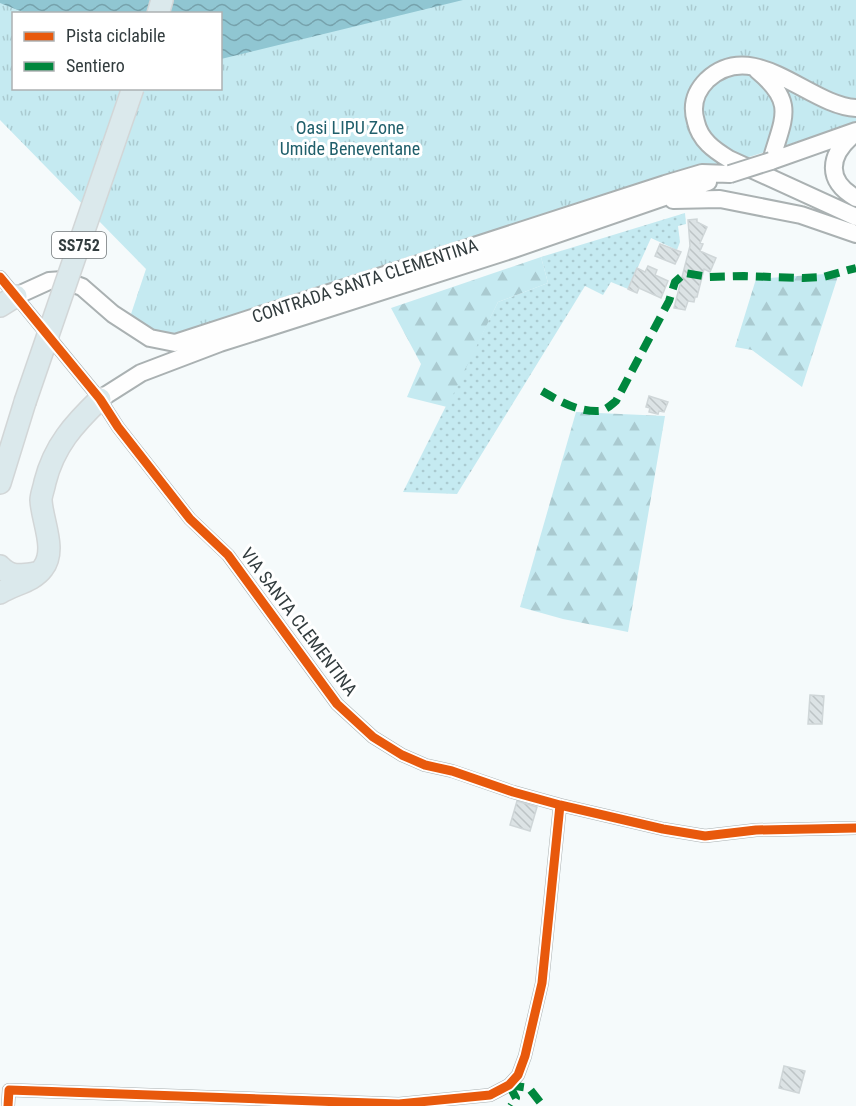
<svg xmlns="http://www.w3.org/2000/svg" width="856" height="1106" font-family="'Roboto Condensed',sans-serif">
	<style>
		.grass { fill: url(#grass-dots) }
		.forest { fill: url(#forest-firs) }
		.park { fill: url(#park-tufts); fill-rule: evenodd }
		.water { fill: url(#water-waves) }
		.building { fill: url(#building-back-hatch); stroke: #cfd6d8; stroke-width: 1.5 }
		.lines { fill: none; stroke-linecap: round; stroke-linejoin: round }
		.street-casing { stroke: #aab1b2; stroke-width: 14 }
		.secondary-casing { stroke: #aab1b2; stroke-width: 20 }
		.highway-casing { stroke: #d2d6d7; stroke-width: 24 }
		.street { stroke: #fefefe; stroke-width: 10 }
		.secondary { stroke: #fefefe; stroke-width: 16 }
		.highway { stroke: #dbe9ec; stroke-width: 21 }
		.secondary-bridge-casing { stroke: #aab1b2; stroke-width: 20; stroke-linecap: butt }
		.highway-bridge-casing { stroke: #d2d6d7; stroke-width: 24; stroke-linecap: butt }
		.secondary-bridge { stroke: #fefefe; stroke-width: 16 }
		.highway-bridge { stroke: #dbe9ec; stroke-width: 21 }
		.quiet { stroke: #00873e; stroke-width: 8; stroke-dasharray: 15 8; stroke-linecap: butt }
		.cycleway-casing { stroke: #fff; stroke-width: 13 }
		.cycleway { stroke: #e8590c; stroke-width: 9 }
		.labels { text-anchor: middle; stroke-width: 6; stroke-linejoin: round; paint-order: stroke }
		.shield { fill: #fff; stroke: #707678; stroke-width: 1.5 }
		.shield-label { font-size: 16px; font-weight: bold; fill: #323c3e }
		.park-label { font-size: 18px; fill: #205f6b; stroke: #fff }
		.street-label { font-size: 18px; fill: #323c3e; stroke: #fff }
	</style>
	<defs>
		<pattern id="grass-dots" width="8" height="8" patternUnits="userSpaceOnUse" patternTransform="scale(1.5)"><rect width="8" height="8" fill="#c5eaf1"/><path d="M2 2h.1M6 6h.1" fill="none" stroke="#aacad0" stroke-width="1.8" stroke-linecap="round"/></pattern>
		<pattern id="forest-firs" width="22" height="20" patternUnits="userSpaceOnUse" patternTransform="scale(1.5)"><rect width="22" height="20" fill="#c5eaf1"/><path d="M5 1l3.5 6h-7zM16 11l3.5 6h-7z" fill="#aacad0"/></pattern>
		<pattern id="park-tufts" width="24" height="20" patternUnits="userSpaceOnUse" patternTransform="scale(1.5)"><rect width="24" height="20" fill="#c5eaf1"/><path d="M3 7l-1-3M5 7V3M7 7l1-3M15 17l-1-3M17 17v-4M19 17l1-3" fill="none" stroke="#aacad0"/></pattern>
		<pattern id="water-waves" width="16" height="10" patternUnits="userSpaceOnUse" patternTransform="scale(1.5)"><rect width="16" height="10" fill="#90c6d2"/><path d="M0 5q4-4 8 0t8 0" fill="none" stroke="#76a2ac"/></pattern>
		<pattern id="building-back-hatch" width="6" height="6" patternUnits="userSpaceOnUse" patternTransform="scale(1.5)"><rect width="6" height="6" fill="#dce3e5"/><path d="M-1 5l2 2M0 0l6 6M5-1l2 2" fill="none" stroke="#bdc4c6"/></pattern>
	</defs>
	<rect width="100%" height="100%" fill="#f5fafb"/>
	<path class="grass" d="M685,213L686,224L678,226L680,242L677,250L651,238L628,289L611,282L603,295L585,286L457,494L403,492L498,302L548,283L541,257Z"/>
	<path class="forest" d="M541,257L548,283L498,302L447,407L407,397L421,364L391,308Z
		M839,273L802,387L752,350L735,347L756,279Z
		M576,412L665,416L628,632L563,619L520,607Z"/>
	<path class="park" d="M0,0H856V123L383,273L180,342L129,320L146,269L0,120ZM14,14H220V88H14Z"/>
	<path class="water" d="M0,0H463L221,59L220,14H28L0,3Z"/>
	<path class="building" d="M697,219V222L707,227L700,243L703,244L700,251L716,258L710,272L704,269L697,297H695L694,302L688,301L685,310L674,308L690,246L688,220Z
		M660,244L681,252L675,264L655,256Z
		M648,266L657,270L655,275L668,281L661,298L639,288L637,293L628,289L637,268L645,272Z
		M649,396L668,402L664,412L659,411L658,414L649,412L650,408L646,407Z
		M810,695L824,696L822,724H808Z
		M517,801L537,807L530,831L510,825Z
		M784,1066L805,1071L799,1093L779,1088Z"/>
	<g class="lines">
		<g class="street-casing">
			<path id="street" d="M0,277L100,399L118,427L190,519L228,555L337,704L373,737L402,755L425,765L452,771L513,792L560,805L663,829L705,836L756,830L856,828
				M8,1106L9,1090L399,1104L490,1095L509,1085L518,1075L525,1056L542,983L560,805"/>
		</g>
		<g class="secondary-casing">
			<path id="secondary" d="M757,70C797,103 783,118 771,161
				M856,108C809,106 754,36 707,80C695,92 691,106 696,122C700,140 714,150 729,159L856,217
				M853,135C828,156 826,181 856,198
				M771,161L856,131
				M673,200L720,199L801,215L856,234
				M16,296L49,281L63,280L82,287L113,314L150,338L175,343L665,184L702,173L730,174
				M100,399L141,373L220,343L511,250L708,182"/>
		</g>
		<g class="highway-casing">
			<path id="highway" d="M158,14L162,0
				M0,306L16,296
				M0,483L25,402
				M0,566C11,578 22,575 36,573
				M0,593C14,584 33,582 43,568C57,550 42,521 41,500C41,495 44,488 45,482C54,446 74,424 100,399"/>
		</g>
		<use href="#street" class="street"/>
		<use href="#secondary" class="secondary"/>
		<use href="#highway" class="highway"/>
		<g class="secondary-bridge-casing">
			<path id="secondary-bridge" d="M730,174L771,161"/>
		</g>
		<g class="highway-bridge-casing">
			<path id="highway-bridge" d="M25,402L133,88"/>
		</g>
		<use href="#secondary-bridge" class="secondary-bridge"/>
		<use href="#highway-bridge" class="highway-bridge"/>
		<path class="quiet" d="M542,391C559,401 578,412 599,411C606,410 611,405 616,401L669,301L675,282L685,273L709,277L744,276L803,278L823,277L856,268
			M509,1085L529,1088L543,1106
			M509,1085L516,1098L511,1106"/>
		<g class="cycleway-casing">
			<path id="cycleway" d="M0,277L100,399L118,427L190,519L228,555L337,704L373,737L402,755L425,765L452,771L513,792L560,805L663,829L705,836L756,830L856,828
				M8,1106L9,1090L399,1104L490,1095L509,1085L518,1075L525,1056L542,983L560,805"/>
		</g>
		<use href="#cycleway" class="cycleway"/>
	</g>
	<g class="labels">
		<rect class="shield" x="52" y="232" width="54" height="26" rx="4.5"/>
		<g class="shield-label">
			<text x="79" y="251">SS752</text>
		</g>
		<g class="park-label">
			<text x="350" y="134">Oasi LIPU Zone<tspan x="350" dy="21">Umide Beneventane</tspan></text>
		</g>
		<g class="street-label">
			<text transform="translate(365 281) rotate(-18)" y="6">CONTRADA SANTA CLEMENTINA</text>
			<text transform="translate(299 622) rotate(53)" y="6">VIA SANTA CLEMENTINA</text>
		</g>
	</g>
	<rect x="12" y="12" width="210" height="78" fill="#ffffff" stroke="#adb1b2" stroke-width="1.5"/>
	<rect x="24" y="32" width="30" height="9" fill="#e8590c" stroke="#adb1b2" stroke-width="1.5"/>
	<text x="66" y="42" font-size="18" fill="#323c3e">Pista ciclabile</text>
	<rect x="24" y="62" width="30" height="9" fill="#00873e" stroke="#adb1b2" stroke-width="1.5"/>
	<text x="66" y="72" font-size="18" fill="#323c3e">Sentiero</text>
</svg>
